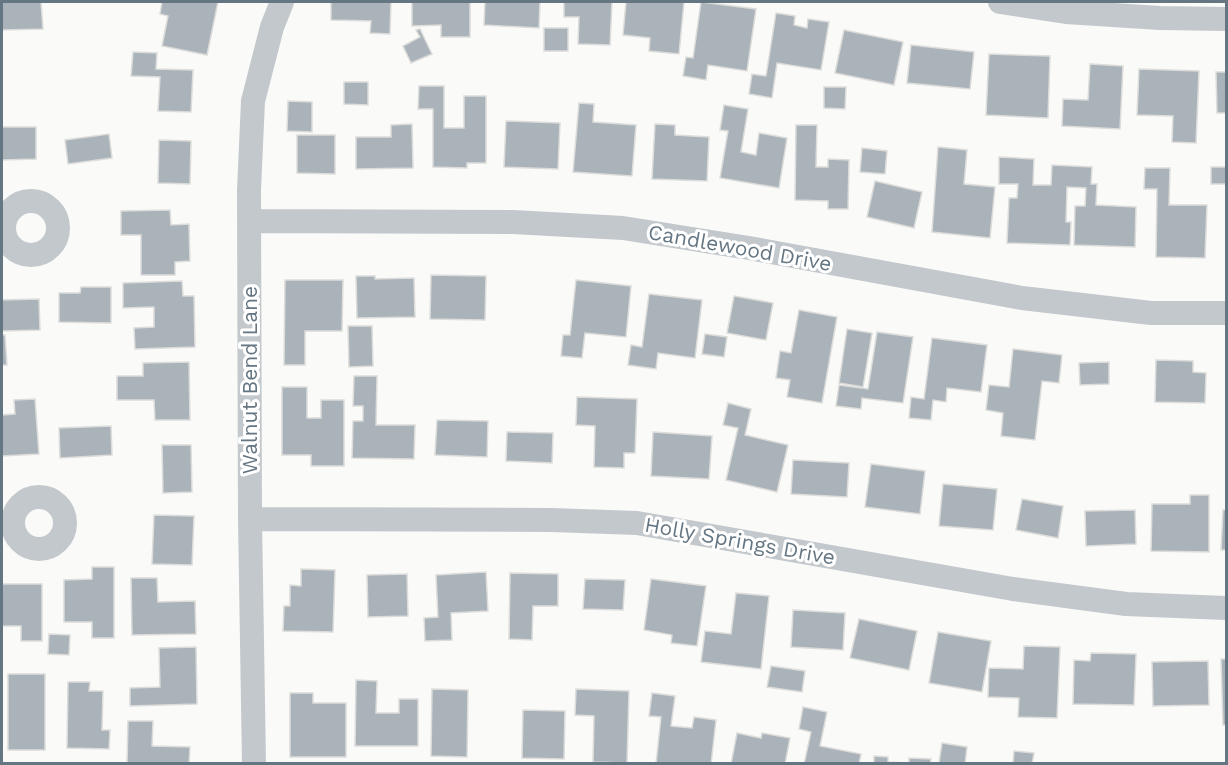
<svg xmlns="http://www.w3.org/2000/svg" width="1228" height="765" font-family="'Work Sans',sans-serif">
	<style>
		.building { fill: #aab3b9; stroke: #dcdcda; stroke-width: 1.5 }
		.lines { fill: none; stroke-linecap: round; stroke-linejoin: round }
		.minor { stroke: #c3c8cc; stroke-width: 24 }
		.labels { text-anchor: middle; stroke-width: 6; stroke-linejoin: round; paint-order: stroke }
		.street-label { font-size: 21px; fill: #657683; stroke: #fff }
	</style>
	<rect width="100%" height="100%" fill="#fafaf8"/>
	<path class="building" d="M2,2H41L43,29L2,30Z
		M162,2H218L207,55L162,46L168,16L160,14Z
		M331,2H391L390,34L370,33L371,21L331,20Z
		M412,2H470V37H441V25L412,26Z
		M485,2H540L539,28L484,25Z
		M564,2H612L610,45L578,44L579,17H564Z
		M626,2H684L679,54L649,51L650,38L623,35Z
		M701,2L756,9L747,71L708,65L706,80L683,76L686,57L693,58Z
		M776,13L795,16L794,25L807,28L808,19L829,22L821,70L777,63L772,98L749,94L752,74L766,76Z
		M544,28H568V51H544Z
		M420,29L432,54L411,63L403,46L420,37L416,30Z
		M844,30L903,42L894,85L835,73Z
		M911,45L974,52L970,89L907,83Z
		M133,52L157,53L156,69L193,70L191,112L158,111L160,77L131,76Z
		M989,54L1050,56L1048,118L986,115Z
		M1090,64L1123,66L1120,129L1062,126L1063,99L1088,100Z
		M1139,69L1199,71L1196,143L1172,142L1173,116L1137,115Z
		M1216,72H1226V113H1217Z
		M344,82H368V105L344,104Z
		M419,86H444V128H464V96H486V163H467V168L433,167V109H418Z
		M824,87H846L845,109L824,108Z
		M288,101L312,102V132L287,131Z
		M579,103L594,104L593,122L636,125L632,176L573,172Z
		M724,105L748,109L741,152L756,155L759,133L787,138L779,188L720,178L728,131L720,130Z
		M506,121L560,123L558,169L504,167Z
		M412,124L413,168L356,169V137H391V125Z
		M655,124L675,125V135L709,137L707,181L652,179Z
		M796,125H817L816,167H828V159L849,160L848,209H828V201L795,200Z
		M2,127H36V159L2,160Z
		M109,134L112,158L68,164L65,140Z
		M297,135H335V174L297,173Z
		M159,140L191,141L190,184L158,183Z
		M938,147L967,150L964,184L995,187L990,238L932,232Z
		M862,148L887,151L885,174L860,172Z
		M999,157L1034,159L1033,185H1051L1052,165L1092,167L1091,184H1097L1096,205L1136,207L1135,247L1074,245L1075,206H1085L1086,188L1067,187L1066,222H1071L1070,245L1007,243L1009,198H1017L1018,184H999Z
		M1211,167H1226V184H1211Z
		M1145,168H1170L1169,205H1207L1205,258L1156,257L1157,189H1144Z
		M875,181L922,192L914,228L867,217Z
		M170,210L171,225L189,224L190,261L175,262V275H141V235H121V211Z
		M431,275L486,276L485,320L430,319Z
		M356,276H375V279L414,278L415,317L357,318Z
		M285,280H343L342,331H305V365H284Z
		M576,280L631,286L626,337L585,333L582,358L561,356L563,335H570Z
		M182,281L183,296H194L195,347L135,349L134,328L154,327V307L123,308V283Z
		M81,287H111V323L59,322V293H80Z
		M649,294L702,300L695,358L658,353L656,369L628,365L631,345L642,347Z
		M734,296L773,303L766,340L727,333Z
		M39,299L40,330L2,331V300Z
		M799,310L837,317L822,403L787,397L790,380L776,378L780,351L791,353Z
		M348,326H372L373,366L349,367Z
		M847,329L872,333L863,387L839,383Z
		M877,332L913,337L903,403L862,398L861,409L836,406L839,385L868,389Z
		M705,334L727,337L724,357L702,354Z
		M2,335H5L7,365H2Z
		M932,338L987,345L981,392L947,388L946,402L933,400L931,420L909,418L911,397L924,399Z
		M1013,349L1062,355L1059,383L1042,381L1035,440L1001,436L1003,413L986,410L989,385L1009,387Z
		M1156,360L1193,361V372L1206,373L1205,403L1155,402Z
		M189,362L190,420H155L154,400H117V376H143V363Z
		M1109,362V384L1080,385L1079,363Z
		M354,376H377L376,425H415L414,459L352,458L353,421H363V406H353Z
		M282,387H307V418H321V400H344V466H311V455H282Z
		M577,397L637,399L635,453H624V468L594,467L595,426L576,425Z
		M35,399L39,454L2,456V415L15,414L14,400Z
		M728,403L751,409L745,435L788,445L777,492L726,480L738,428L723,425Z
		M437,420L488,421L487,457L435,455Z
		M111,426L112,455L60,458L59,428Z
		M507,432L553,433L552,463L506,461Z
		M653,432L712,436L709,479L651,476Z
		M162,445H191L192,492L163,493Z
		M793,460L849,463L847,497L791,494Z
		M871,464L925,471L920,514L865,507Z
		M943,484L997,489L993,530L939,526Z
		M1190,495H1209V552L1151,551L1152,504H1190Z
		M1022,499L1063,506L1058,538L1016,530Z
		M1135,510L1136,544L1086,546L1085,511Z
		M1223,510H1226V550H1221Z
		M154,515L194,516L192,565L152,564Z
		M92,567H114V638H92V622H64V580L92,579Z
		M301,569L335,570L333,632L283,631L284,606H290V585L301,586Z
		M486,572L488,611L451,613L452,640L425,641L424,618L438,617L436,575Z
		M510,573L558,574V606H533L532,640L509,639Z
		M407,574L408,616L368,617L367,575Z
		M131,578H157L158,602L195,601L196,634L132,635Z
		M585,579L625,580L623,610L583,609Z
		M651,579L706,586L697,646L671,643L672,635L644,630Z
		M2,584H42V641H21V626H2Z
		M736,593L769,596L761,669L701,662L705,631L731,634Z
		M793,610L845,613L843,650L791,647Z
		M859,619L917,631L909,670L850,658Z
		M938,632L991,641L982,692L929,683Z
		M49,634L70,635L69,655L48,654Z
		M1024,646L1060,647L1057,718L1018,717L1019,698L988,697L989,668L1023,669Z
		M196,647L197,704L130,706V688L160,687L159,648Z
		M1091,653L1136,654L1134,705L1073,704L1074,660L1090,661Z
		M1221,659H1226V725H1223Z
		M1208,661L1209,705L1153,706L1152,662Z
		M771,666L805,671L802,692L767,687Z
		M8,674H45V750H8Z
		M356,680L377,681L376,713H399V699H418V746H355Z
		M68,682H90L89,691H103L102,730H110L109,749L67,748Z
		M432,689L468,690L467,757L431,756Z
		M576,689L629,691L627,763L593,762L594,716L575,715Z
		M290,693H313V703H346V757H290Z
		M652,693L675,696L671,726L692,728L694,717L716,720L711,764H656L661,717L649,716Z
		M803,707L827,712L820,746L861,754L859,764H804L811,732L799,729Z
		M523,710L565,711L564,759L522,758Z
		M128,721H153L152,746L190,747L189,764H127Z
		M737,733L761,738L762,733L790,738L785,764H731Z
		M942,743L967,747L965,764L939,763Z
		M1014,751L1034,753L1032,764H1013Z
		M874,756L888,757V762L909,763V758L931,759L930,764H874Z"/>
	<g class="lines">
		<path class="minor" d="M1000,2L1066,12L1160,18L1226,19
			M4 228a27 27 0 1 1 54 0a27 27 0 1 1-54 0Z
			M250,221L513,222L623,228L749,248L1022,298L1151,313H1226
			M13 523a26 26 0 1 1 52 0a26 26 0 1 1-52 0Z
			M250,519L551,520L637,523L1013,589L1126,604L1226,608
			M254,764L250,519L249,190L253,101L272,27L282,2"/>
	</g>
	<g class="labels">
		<g class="street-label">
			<text transform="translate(740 248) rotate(10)" y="7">Candlewood Drive</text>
			<text transform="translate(250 380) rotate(-90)" y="7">Walnut Bend Lane</text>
			<text transform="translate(740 541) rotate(10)" y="7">Holly Springs Drive</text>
		</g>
	</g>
	<rect width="1228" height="765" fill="none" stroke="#657683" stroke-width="6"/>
</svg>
